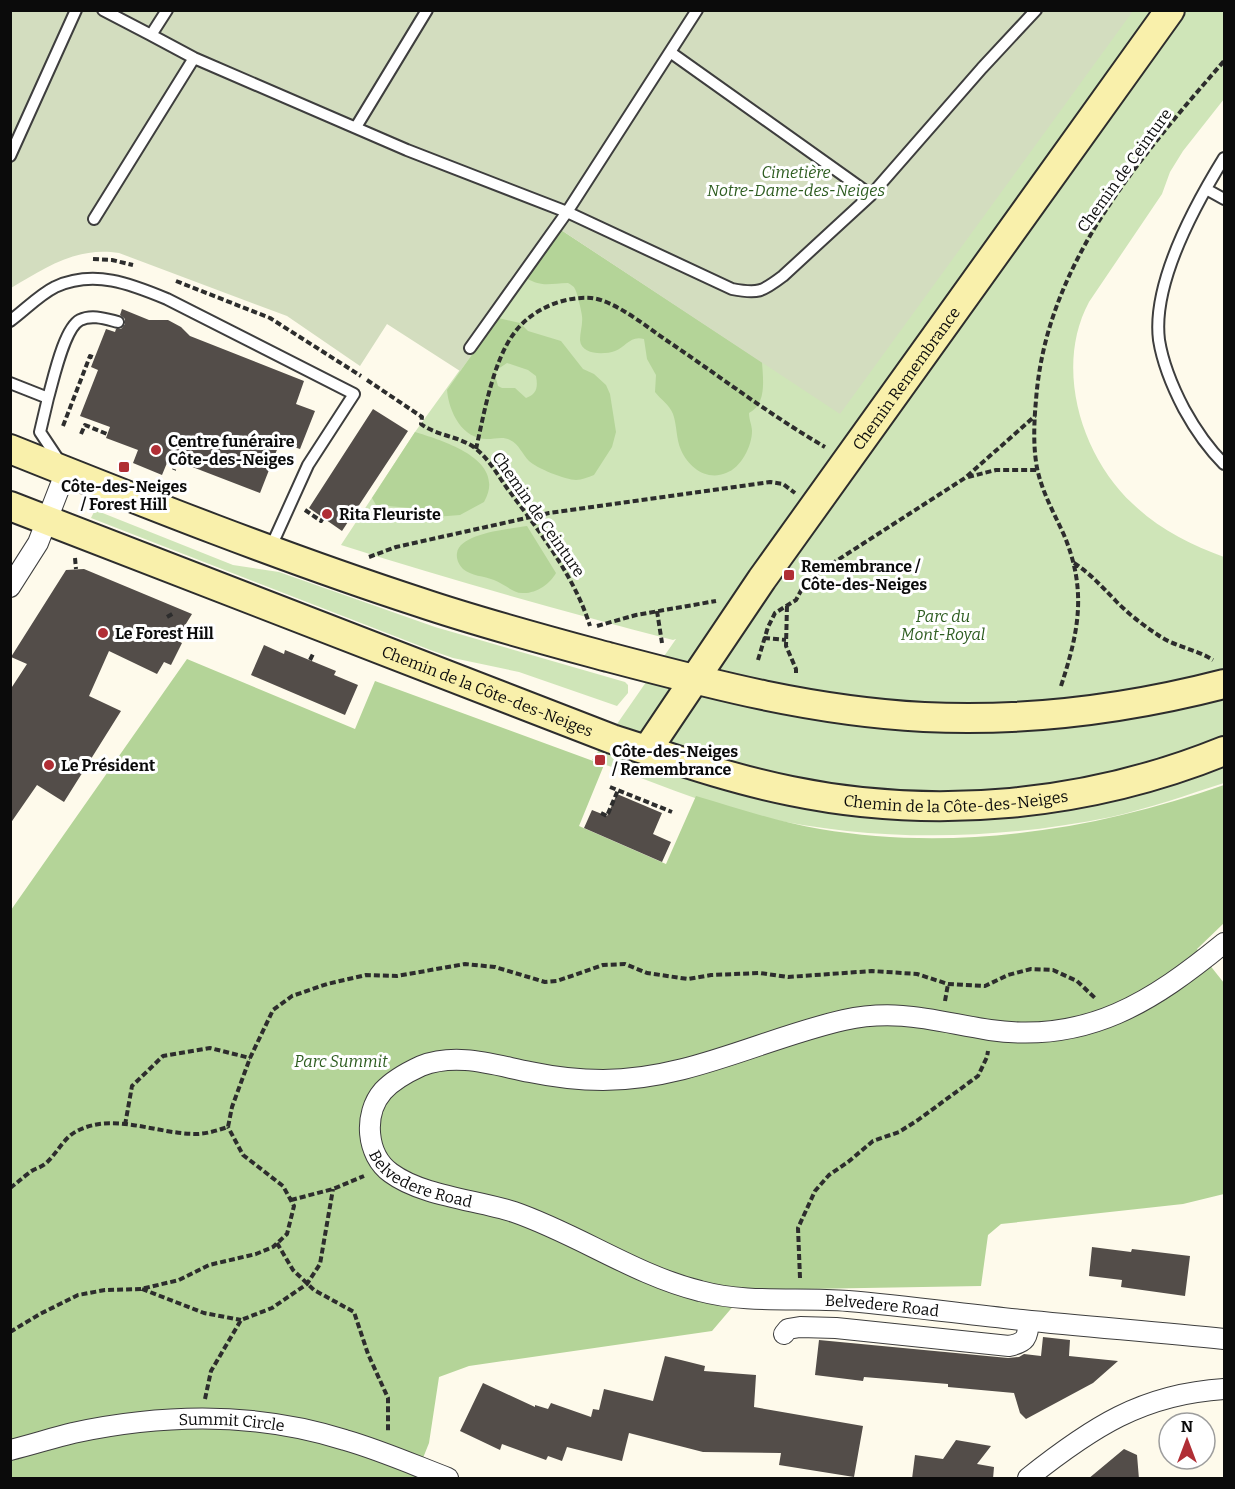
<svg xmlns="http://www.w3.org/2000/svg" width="1235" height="1489" font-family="Bitter,serif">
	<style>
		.green { fill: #cfe5b8 }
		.forest { fill: #b4d498; fill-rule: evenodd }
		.cemetery { fill: #d3ddbf }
		.building { fill: #534d49 }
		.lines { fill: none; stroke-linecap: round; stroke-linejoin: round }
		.lane-casing { stroke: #3e3e3e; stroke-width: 14 }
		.street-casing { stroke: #3e3e3e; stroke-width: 22 }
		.secondary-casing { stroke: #2d2d2d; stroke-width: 32 }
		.path { stroke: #2d2d2d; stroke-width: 4; stroke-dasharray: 6 3; stroke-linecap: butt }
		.lane { stroke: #fff; stroke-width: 10 }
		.street { stroke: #fff; stroke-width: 20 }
		.secondary { stroke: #f9f0ab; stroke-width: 28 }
		.poi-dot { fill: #b02e35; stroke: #fff; stroke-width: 2 }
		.labels { text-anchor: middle; stroke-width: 6; stroke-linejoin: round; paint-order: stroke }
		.street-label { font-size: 16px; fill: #0b0b0b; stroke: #fff }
		.park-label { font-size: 16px; font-style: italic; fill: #2e5d21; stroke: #fff }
		.poi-label { font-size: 16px; font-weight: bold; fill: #0b0b0b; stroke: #fff; text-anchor: start }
	</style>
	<rect width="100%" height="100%" fill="#fefaeb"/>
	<path class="green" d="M1113,11H1224V99L1183,151L1170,172L1162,194L1089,302C1054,367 1081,456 1133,504C1159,529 1191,545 1224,557V783C1187,795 1150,808 1111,817C984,843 846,843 720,806C677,793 635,775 592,760L676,639L673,640C561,611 451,580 341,545L415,432L561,230L762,362Z
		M95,510L233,565L279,572L435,627L625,682L628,685V693L617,706L519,672L453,658L433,651L91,518Z"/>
	<path class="forest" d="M561,230L762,362C763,379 767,404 749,413C749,420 752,425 752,431C752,446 741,468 726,473C707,481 689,468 681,450C676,439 677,425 673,414C669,404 661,400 655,392L656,375L647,359L644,339C630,335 626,347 615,351C604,355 581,355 580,340C580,332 583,324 582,316C582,313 577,292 575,289C574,286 571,285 568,283C551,283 543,288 526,278Z
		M498,318L520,323L528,331L561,341L583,369L594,374L606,385L610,394L616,432L612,447L594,475C588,477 582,480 576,480C566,480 536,468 529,461C522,454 519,444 510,440C503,436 495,439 487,439C462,439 449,412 447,390ZM507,363L528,370L536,376C538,387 537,394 526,398L515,388H502L498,386L495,375L498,369Z
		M415,432C444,441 508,460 484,502L460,515L435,517H425L411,508L376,505L372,498Z
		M527,526L556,573C550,584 536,594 522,593C513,593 503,583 494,580C484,576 471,576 463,569C459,565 456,559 457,553C460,533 510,529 527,526Z
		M187,659L355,729L375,681L604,765L579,826L666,864L696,796C737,808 778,822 820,829C955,852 1096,830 1224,785V923L1197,949L1224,983V1194L1183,1204L1001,1224L988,1235L981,1286L747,1290L712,1331L469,1366L439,1377L429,1443L415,1478H11V910Z"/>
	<path class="cemetery" d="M10,11H1133L840,414L561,230L460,371L387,324L360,366L287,316L119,253C77,246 45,268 11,288Z"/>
	<path class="building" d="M122,309L149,320H168L181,327L190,336L304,381L296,404L315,411L300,449L280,442L260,493L169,458L162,475L133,463L138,450L106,438L110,427L80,416L98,370L91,367L106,329L115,332L116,329H121L125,324V319L120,315Z
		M373,409L408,431L342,531L309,508Z
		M84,569L192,614L176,640L182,643L171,665L164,662L157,674L109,651L89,696L121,711L64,802L37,785L10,824V690L27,664L11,657L66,570Z
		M264,645L284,654L285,650L336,671L334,675L358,685L345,715L251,675Z
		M617,794L662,813L653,834L671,842L662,862L584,828L592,810L607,816Z
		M1092,1247L1131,1252L1132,1249L1190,1256L1185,1296L1121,1287L1122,1280L1089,1276Z
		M1043,1337L1070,1340L1069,1356L1118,1361L1093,1383L1026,1419L1020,1413L1014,1393L948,1387V1384L864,1377L863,1381L815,1375L819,1340L1008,1358L1019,1357L1024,1354L1041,1356Z
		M665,1356L705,1366L704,1371L756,1375L754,1407L863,1426L854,1477L779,1465L781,1453L703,1452L629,1433L622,1461L567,1447L562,1461L548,1456L546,1460L502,1444L500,1450L460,1431L483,1383L535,1407V1405L548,1409L551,1403L591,1417L593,1409L599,1410L604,1389L653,1401Z
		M956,1440L991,1446L977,1464L994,1467L993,1479H912L915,1455L943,1459Z
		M1124,1449L1137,1455L1139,1479H1088Z"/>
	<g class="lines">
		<g class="lane-casing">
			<path id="lane" d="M103,10L151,35L167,10
				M151,35L194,58L407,150L567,212L732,289C758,294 762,292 783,276L871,195L982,68L1036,10
				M670,52L871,195
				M356,127L427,10
				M10,156L76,10
				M1224,158C1195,205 1152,284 1159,340C1163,365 1173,388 1184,409C1195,429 1208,448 1224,464
				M1206,189L1224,199
				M94,219L194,58
				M10,321C25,310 39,295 55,287C94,269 131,284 167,299L354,394L308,465L270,549
				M470,348L567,212L697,10
				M10,383L48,398L40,432L60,462
				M48,398C53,381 64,328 80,320C92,314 106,319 118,322"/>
		</g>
		<g class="street-casing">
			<g id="street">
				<path d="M10,587L38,543L66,471"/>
				<path id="s1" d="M1224,943C1153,1001 1088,1044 990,1030C938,1022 899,1008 844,1020C764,1038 688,1080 603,1080C578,1080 554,1077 530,1072C494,1065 457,1052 421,1066C408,1072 393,1080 383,1091C363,1114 366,1155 391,1173C422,1196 477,1200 514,1212C578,1234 635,1275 700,1291C748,1304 799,1297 848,1301C906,1306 964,1314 1022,1320C1090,1327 1157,1332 1224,1339"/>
				<path d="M784,1334L788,1329L800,1327L836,1328L1009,1346C1027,1342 1027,1338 1029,1321"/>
				<path id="s2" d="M10,1450C31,1445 52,1438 73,1433C162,1414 257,1412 345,1440C380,1450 414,1465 448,1478"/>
				<path d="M1028,1478C1091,1428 1142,1394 1224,1389"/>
			</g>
		</g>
		<g class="secondary-casing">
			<g id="secondary">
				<path d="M10,449C145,503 281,557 419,602C481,623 545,640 608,657C714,685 812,711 924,717C1025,722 1127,709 1224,684"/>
				<path id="s3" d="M10,506L612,739C671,758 731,779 791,791C936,821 1088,806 1224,751"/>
				<path id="s4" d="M647,750L762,579L1170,10"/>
			</g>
		</g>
		<path class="path" d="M93,259L112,260L133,265
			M176,281L270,318L361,376
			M367,380L422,417L421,424C437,436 459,436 475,448C489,459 497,474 507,488C539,531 574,575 590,626
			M63,426L90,356L95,358
			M81,434L85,425L107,434
			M476,449C484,414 493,360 515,332C531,310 563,296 591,298C614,300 647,327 666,340C718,375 770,415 825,447
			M168,458L177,461L174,470
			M968,477L996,470H1038
			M305,510L321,521L323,518
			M369,557L396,547L549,513L770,482L783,484L795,493
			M75,558L76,569
			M1074,563C1092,575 1100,585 1115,600C1127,613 1143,625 1158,635C1175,647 1196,649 1213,660
			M787,606L786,646L796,669V674
			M657,611L662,643
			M167,617L174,613
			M597,626L636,615L716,601
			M764,638L786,640
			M310,660L314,652
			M758,660L768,627L775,613L796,600L804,585L819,572L965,478L1035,416
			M1061,686C1079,631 1087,590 1064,535C1054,513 1042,492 1037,468C1033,446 1034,422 1036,400C1046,264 1139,159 1224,61
			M610,787L672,812
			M601,813L607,816L618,790
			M945,1001L948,984
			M125,1125L132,1086L163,1056L210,1048L250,1058
			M10,1188C17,1183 22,1178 29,1173C33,1169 40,1168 45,1164C57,1154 63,1138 77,1131C113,1112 157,1134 196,1134C207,1134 218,1130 228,1127L232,1107L250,1058L273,1010L292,996L327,984L366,975L397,976L465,964L495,967L545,982L557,981L603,965L625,964L647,973L688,979L711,975L760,973L788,977L872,971L917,974L948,984L985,986L1008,975L1031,969L1053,970L1077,981L1095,998
			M291,1200L333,1189L364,1176
			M277,1243L293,1270L314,1290L354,1312L368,1354L388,1398V1433
			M800,1278L798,1228L815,1191L829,1175L848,1162L873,1141L899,1132L918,1120L978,1076L987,1057L988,1051
			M142,1289L204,1313L241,1320
			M10,1332L40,1314L78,1295L105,1290L141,1289L179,1280L209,1265L256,1254L273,1247L287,1234L294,1206L283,1186L243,1155L228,1127
			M205,1399L211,1371L241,1320L272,1308L307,1284L320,1264L333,1189"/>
		<use href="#lane" class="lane"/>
		<use href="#street" class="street"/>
		<use href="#secondary" class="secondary"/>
	</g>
	<g class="poi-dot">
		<circle cx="156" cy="450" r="6"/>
		<rect x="118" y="461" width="12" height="12" rx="3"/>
		<circle cx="327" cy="514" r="6"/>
		<rect x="783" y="569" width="12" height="12" rx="3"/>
		<circle cx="103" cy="633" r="6"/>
		<rect x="594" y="754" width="12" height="12" rx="3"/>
		<circle cx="49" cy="765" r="6"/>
	</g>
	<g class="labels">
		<g class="street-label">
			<text transform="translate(1124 170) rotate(-54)" y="6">Chemin de Ceinture</text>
			<text dy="6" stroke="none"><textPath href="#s4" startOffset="453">Chemin Remembrance</textPath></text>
			<text transform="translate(539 514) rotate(55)" y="6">Chemin de Ceinture</text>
			<text dy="6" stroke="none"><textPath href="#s3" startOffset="512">Chemin de la Côte-des-Neiges</textPath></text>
			<text dy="6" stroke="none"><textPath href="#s3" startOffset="998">Chemin de la Côte-des-Neiges</textPath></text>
			<text dy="6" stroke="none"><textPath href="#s1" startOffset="1006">Belvedere Road</textPath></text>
			<text dy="6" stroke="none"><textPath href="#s1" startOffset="1492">Belvedere Road</textPath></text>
			<text dy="6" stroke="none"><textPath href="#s2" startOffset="225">Summit Circle</textPath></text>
		</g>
		<g class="park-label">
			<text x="796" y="178">Cimetière<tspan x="796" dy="18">Notre-Dame-des-Neiges</tspan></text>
			<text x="943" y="622">Parc du<tspan x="943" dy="18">Mont-Royal</tspan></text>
			<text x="341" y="1067">Parc Summit</text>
		</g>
		<g class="poi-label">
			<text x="168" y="447">Centre funéraire<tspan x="168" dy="18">Côte-des-Neiges</tspan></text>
			<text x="124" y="492" text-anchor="middle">Côte-des-Neiges<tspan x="124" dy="18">/ Forest Hill</tspan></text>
			<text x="339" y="520">Rita Fleuriste</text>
			<text x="801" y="572">Remembrance /<tspan x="801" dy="18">Côte-des-Neiges</tspan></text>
			<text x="115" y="639">Le Forest Hill</text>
			<text x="612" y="757">Côte-des-Neiges<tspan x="612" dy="18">/ Remembrance</tspan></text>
			<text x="61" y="771">Le Président</text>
		</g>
	</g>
	<rect width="1235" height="1489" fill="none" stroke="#0b0b0b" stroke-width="24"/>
	<g transform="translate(1187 1441)"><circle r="28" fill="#ffffff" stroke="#9d9d9d" stroke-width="1.5"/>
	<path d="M0-4.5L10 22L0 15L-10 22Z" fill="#b02e35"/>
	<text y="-9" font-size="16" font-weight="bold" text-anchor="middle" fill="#0b0b0b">N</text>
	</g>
</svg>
